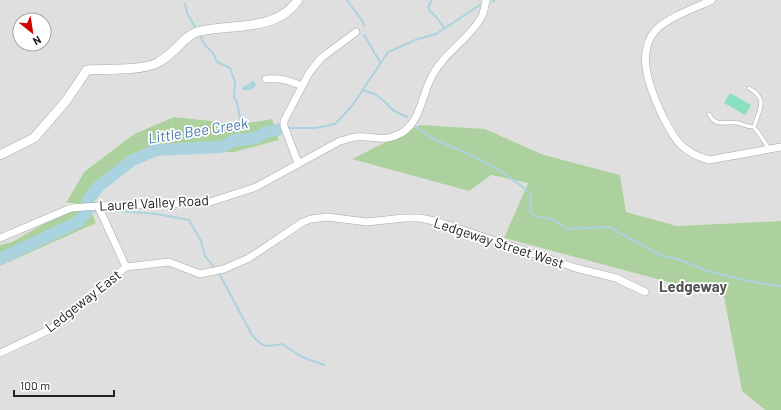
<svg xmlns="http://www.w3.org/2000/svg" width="781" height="410" font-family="Barlow,sans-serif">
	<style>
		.residential { fill: #e0dfdf; fill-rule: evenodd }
		.forest { fill: #add19e }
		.pitch { fill: #88e0be }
		.water { fill: #aad3df }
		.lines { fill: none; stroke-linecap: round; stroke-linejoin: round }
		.stream { stroke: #aad3df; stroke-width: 2 }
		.river { stroke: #aad3df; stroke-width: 12 }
		.service-casing { stroke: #a9a9a9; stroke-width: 4.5 }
		.minor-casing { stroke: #a9a9a9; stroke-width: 8 }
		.tertiary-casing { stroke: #a9a9a9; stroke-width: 10 }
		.service { stroke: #fff; stroke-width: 3.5 }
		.minor { stroke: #fff; stroke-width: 7 }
		.tertiary { stroke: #fff; stroke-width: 9 }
		.labels { text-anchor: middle; stroke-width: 3.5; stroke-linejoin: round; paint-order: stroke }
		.street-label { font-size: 14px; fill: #222; stroke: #fff }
		.water-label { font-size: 15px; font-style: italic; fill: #4a7aab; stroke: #fff }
		.neighbourhood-label { font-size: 15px; font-weight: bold; fill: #555; stroke: #fff }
	</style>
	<rect width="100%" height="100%" fill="#f2efe9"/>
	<path class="residential" d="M0,0H781V221L677,226L626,212L620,175L544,155L485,129L491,175L528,183L504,238L724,297L742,391L765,410H0V266L96,223L89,204V197L132,163L155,153L234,152L279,140L271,119L241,124L174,117L134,134L84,172L66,203L68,210L12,242L0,245ZM20,20H44V44H20Z"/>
	<path class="forest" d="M174,117L241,124L272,119L279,140L234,152L155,153L132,163L89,197V204L66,203L84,172L134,134Z
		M420,125L485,129L544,155L620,175L626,212L677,226L781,221V410H765L742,391L724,297L504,238L528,183L491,175L469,191L352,159Z
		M68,210L91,211L96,223L0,266V245L12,242Z"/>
	<path class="pitch" d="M730,93L751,105L745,115L724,103Z"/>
	<path class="water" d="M252,81H254L256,85C254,90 247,91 242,90V87L247,85Z"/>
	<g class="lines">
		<path class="stream" d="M347,0L363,22L364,26
			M432,0L428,7L429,10L437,18L444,28
			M492,2L495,0
			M185,4L187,13L195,27
			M364,35L380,62
			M201,37L204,44L213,53L217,62L230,68L235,82L234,98L237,102L240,118L239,140
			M362,90L375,94L384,101L394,111L407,117
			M416,127C433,141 456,148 477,158C495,167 516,181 531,194L530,212L537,217L552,219L567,229L609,227L662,256L678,259L710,272L759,283L781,286
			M289,128H316L335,124L352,106L388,52L418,39L436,34L480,5
			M108,210L157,214L189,220L201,241L205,256L213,266
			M86,213L95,212
			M220,275L252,335C263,348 266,347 282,344L302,357L324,365"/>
		<path class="river" d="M87,201L98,187L131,161L156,150L221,147L233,141L256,138L267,132L281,129
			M0,259L78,222L86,213"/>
		<g class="service-casing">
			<path id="service" d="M749,88C769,99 759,110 754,127L760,135L769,149
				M709,114C716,128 726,121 738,123C744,125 747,127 754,127"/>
		</g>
		<g class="minor-casing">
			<path id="minor" d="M712,0C697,7 666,18 655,31C635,54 651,91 662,115C667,124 672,136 680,144C688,152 698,157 709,160L781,147
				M266,79C281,78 288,80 302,86
				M298,163L284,126V121L309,73L321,58L356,32
				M98,206L126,267
				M0,238L71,208L98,206L207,203L256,187L340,141C345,140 350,138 355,137C375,135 383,144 403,132C421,120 422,94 432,76C444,53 468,40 481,18C484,13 485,6 486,0
				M126,267L169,262L200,274L224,269L249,258L303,222L311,219L327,217L367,222L404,218H420L439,222L576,268L616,278L645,292
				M0,353L51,329L126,267"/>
		</g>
		<g class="tertiary-casing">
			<path id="tertiary" d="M0,155L34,138L66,101L87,70C105,69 144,71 159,62C163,59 168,56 171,53C180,46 185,36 197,32C229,23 276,33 298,0"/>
		</g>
		<use href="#service" class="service"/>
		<use href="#minor" class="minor"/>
		<use href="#tertiary" class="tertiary"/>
	</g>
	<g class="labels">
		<g class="street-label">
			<text transform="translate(154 203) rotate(-3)" y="5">Laurel Valley Road</text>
			<text transform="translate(499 243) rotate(18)" y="5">Ledgeway Street West</text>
			<text transform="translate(83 301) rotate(-38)" y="5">Ledgeway East</text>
		</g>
		<g class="water-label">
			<text transform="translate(198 131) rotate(-9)" y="5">Little Bee Creek</text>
		</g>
		<g class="neighbourhood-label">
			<text x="693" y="292">Ledgeway</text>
		</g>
	</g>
	<g transform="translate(32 32) rotate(150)"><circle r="19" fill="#ffffff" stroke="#a7a7a7"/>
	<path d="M0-3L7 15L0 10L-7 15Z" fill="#d40000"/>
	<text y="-6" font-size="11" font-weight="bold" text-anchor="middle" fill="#222222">N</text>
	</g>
	<path d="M14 390v6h100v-6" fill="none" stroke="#222222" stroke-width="2"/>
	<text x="20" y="390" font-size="12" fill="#222222" stroke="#ffffff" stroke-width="3" paint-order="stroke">100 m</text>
</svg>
